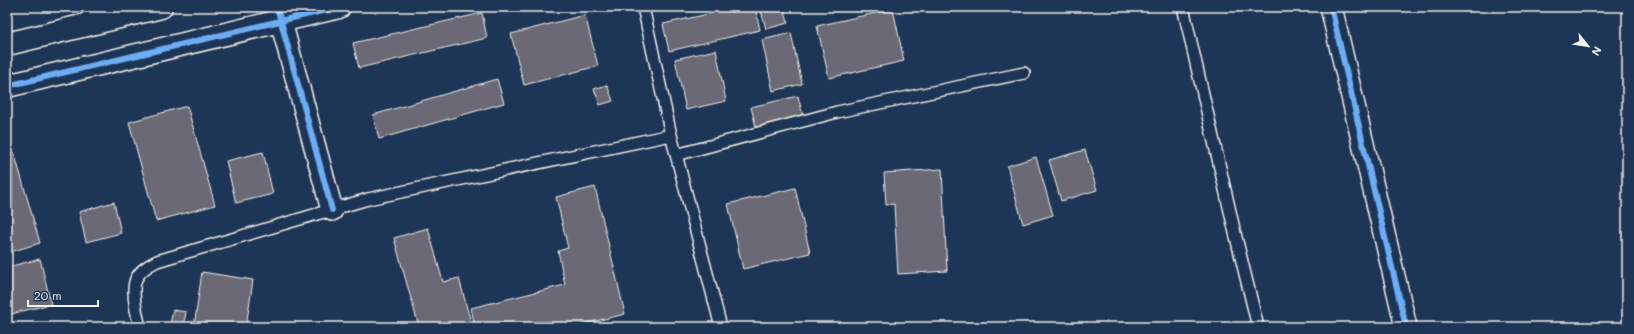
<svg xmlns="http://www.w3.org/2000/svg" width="1634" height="334" font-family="Mali,sans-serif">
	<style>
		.building { fill: #6a6974; stroke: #f4f1e8 }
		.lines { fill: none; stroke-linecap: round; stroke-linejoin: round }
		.service-casing { stroke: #f4f1e8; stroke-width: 14 }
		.minor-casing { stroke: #f4f1e8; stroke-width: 24 }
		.tertiary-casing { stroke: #f4f1e8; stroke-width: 25 }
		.service { stroke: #1d3557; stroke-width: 11 }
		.minor { stroke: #1d3557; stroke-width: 21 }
		.tertiary { stroke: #1d3557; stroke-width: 22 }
		.cycleway-casing { stroke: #1d3557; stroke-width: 8 }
		.cycleway { stroke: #6dadf4; stroke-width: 6 }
	</style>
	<rect width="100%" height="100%" fill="#1d3557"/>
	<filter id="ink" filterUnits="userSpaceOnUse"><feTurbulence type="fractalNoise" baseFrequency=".025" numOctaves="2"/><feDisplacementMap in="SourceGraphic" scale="8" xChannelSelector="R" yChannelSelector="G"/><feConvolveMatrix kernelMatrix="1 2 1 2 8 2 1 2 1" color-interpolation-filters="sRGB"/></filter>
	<g filter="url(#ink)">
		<path class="building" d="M712,7H755L760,30L669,51L663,24L713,13Z
			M760,7H784L788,23L766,29Z
			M893,9L904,61L829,78L817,26Z
			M482,13L487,38L359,68L353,43Z
			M585,15L598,66L524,85L511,34Z
			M791,33L802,84L773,91L762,40Z
			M716,50L726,101L686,110L675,59Z
			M497,79L504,103L379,139L373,115Z
			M607,85L613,101L600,105L594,89Z
			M798,96L803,116L756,127L751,107Z
			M187,106L215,205L156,221L129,122Z
			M1085,150L1097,190L1061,201L1049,160Z
			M14,152L40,243L7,253V154Z
			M263,152L273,194L236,203L226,161Z
			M1036,157L1053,215L1023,224L1007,166Z
			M942,169L947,271L898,274L894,204L886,205L884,173Z
			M595,187L625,314L571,327H475L471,308L565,285L558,251L568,248L556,197Z
			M795,188L810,253L743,269L728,204Z
			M114,202L121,233L86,242L79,212Z
			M428,228L443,282L459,278L472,327H419L394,238Z
			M40,259L51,304L7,315V267Z
			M202,272L253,280L246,327H194Z
			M173,310L186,312L183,327L170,325Z"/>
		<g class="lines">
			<g class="service-casing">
				<path id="service" d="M643,7L671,135L721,327
					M1183,7L1235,233L1258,327
					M676,155L837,112L1024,73
					M140,327C137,316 131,290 136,279C140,270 149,265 157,261L368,199L671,135"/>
			</g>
			<g class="minor-casing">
				<path id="minor" d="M277,7L332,210
					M1331,7L1406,327
					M85,26L104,7"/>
			</g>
			<g class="tertiary-casing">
				<path id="tertiary" d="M7,44L161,7
					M7,86L339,7"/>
			</g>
			<use href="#service" class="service"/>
			<use href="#minor" class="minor"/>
			<use href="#tertiary" class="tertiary"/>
			<g class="cycleway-casing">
				<path id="cycleway" d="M277,7L332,210
					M1331,7L1406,327
					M7,86L339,7"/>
			</g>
			<use href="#cycleway" class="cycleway"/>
		</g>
	</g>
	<rect width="1634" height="334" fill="none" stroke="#1d3557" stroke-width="24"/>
	<rect x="12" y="12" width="1610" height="310" fill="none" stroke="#f4f1e8" stroke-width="1.5" filter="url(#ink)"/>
	<g transform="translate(1588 46) rotate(120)" stroke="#1d3557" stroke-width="3" paint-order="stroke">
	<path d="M0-3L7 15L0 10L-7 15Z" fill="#f4f1e8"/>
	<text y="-6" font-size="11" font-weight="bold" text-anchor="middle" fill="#f4f1e8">N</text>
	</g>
	<path d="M28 300v6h70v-6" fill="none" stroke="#f4f1e8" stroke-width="2"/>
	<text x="34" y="300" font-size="12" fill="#f4f1e8" stroke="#1d3557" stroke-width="3" paint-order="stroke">20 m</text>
</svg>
